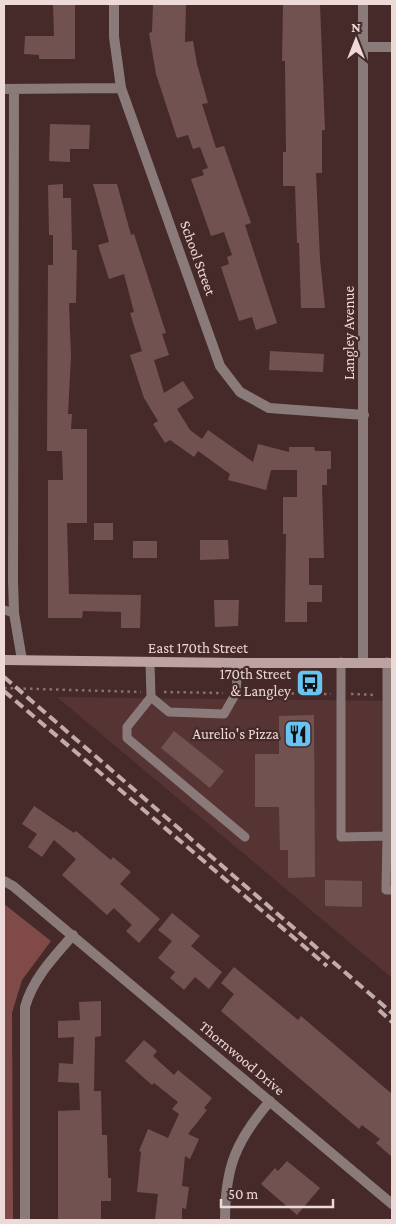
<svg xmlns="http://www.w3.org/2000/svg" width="396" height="1224" font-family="'Crimson Pro',serif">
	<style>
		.built { fill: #563433 }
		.green { fill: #7f4a48 }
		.building { fill: #725251 }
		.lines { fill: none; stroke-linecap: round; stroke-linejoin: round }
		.path { stroke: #897170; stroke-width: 2.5; stroke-dasharray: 2.5 4; stroke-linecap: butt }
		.lane { stroke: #8a7b7a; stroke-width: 9 }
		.street { stroke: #8a7b7a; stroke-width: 10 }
		.secondary { stroke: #bca3a2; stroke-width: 10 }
		.rail { stroke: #c1acab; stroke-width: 4; stroke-dasharray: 10 5; stroke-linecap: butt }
		.labels { text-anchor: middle; stroke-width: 4.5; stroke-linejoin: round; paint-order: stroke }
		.street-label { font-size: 15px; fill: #ecd9d8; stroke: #462a29 }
		.poi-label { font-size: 15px; fill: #ecd9d8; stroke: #462a29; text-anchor: end }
	</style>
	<rect width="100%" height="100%" fill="#462a29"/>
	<path class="built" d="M57,697L392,701V978Z"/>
	<path class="green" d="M4,904L51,941L22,980L12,1013L13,1220H4Z"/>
	<path class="building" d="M53,4H75V59H39V55L24,54L25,36H54Z
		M153,4H186L185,42L193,41L197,64L208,103L202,104L216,148L224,146L251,223L245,225L277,323L256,330L252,317L239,321L221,267L229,264L227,257L232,255L224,232L211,236L191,179L204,175L202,170L208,168L200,147L193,149L188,135L177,138L156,74L149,33L152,32Z
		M283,4H320L325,130H322V173H316L320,259L325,308H301L299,243H297L295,186H283V152H286L285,61H282Z
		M50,124L90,125L89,149H70V162L49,161Z
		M63,184V198H71L72,250H77L76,303H69L71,357L68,414H72L71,429H87V523H67L69,594L141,595L140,628H121V612L83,611L82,618H48V480H63L62,451H47L48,265H53V235H49L48,185Z
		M93,184H117L131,235L134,234L166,333L162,334L169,355L154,360L164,393L183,381L194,398L177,409L190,430L202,439L208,430L253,462L258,444L289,452V447H314L315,451H331V469H327V485H322L324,558H309V585H322V602H307V622H285L286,534H283V497H297V470H271L266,490L228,480L230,474L198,451L194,457L170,440L165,443L153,424L158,421L144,398L130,355L142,351L130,313L134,312L124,274L109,279L98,245L109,242Z
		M270,351L324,354L323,372L269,370Z
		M94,523H113V540H94Z
		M200,540H228L229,559L200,560Z
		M133,541H157V558H133Z
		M214,600H239L238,626L215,627Z
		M314,715L315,877L288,878V850H280L279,807H255V754H279V716Z
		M174,731L224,771L210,788L161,748Z
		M34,806L74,833L76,831L111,860L113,857L131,872L120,884L160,919L139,943L126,931L132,925L114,908L107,915L62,875L76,859L54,840L42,857L28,847L37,834L22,824Z
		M325,880L362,881V907L325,906Z
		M172,913L200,936L191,946L222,972L209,989L195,977L184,990L170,978L175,972L158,958L172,941L158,930Z
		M234,967L298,1020L301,1016L392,1094V1157L376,1143L380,1139L362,1125L359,1129L221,1011L234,994L221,983Z
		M101,1001V1036L95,1037L94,1091H101L102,1135H107L108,1178H111V1201H101V1220H58V1111L80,1110L79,1083L58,1082L59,1063L73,1064L74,1037L58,1038V1021L80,1020L79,1002Z
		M144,1040L157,1051L153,1056L174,1075L178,1070L212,1098L204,1108L207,1110L188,1134L199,1139L190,1159L185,1156L182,1186L189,1187L186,1209L182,1208V1220H155L158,1194L137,1192L141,1152L139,1151L148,1129L168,1138L179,1114L172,1109L178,1102L154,1083L152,1085L125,1061Z
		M287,1161L320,1188L297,1215L261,1184L275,1168L278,1171Z"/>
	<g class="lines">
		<path class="path" d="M4,688L141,692
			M164,692L223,693
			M246,693L331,694
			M351,694L376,695"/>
		<path class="lane" d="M4,610L14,613
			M150,662L151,697L169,712L224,714L236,693L238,663
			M341,662V837L387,836V662
			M151,697L127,727V738L245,837
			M387,836L386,890H392"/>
		<path class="street" d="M114,4V37L121,88L220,366L240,392L269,408L364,415
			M363,47H392
			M4,89L121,88
			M14,90L13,581L14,613L22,660
			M363,662V4
			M4,881L13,886L392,1204
			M25,1220V1007C33,978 54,957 73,935
			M225,1220C225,1167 236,1141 270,1101"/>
		<path class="secondary" d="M4,660L238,663H392"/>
		<path class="rail" d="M4,677L392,1013
			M4,691L327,966
			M379,1010L392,1022"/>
	</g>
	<defs>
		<g id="bus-square" transform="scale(1.4375)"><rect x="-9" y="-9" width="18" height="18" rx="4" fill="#68c4f0" stroke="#462a29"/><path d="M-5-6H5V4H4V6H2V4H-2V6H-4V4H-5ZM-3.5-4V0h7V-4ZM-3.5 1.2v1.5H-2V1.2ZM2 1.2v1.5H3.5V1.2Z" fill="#111"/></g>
		<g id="restaurant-square" transform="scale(1.4375)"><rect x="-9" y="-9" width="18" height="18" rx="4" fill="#68c4f0" stroke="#462a29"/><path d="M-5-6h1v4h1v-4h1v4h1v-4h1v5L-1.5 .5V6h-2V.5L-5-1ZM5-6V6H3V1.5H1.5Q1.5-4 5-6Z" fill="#111"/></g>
	</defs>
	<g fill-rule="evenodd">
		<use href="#bus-square" x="310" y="683"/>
		<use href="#restaurant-square" x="298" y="734"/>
	</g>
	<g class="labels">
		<g class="street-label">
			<text transform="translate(198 258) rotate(70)" y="5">School Street</text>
			<text transform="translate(349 333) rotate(-90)" y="5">Langley Avenue</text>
			<text x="198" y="653">East 170th Street</text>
			<text transform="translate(242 1058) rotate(40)" y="5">Thornwood Drive</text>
		</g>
		<g class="poi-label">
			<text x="291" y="679">170th Street<tspan x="291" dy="17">&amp; Langley</tspan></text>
			<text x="279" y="739">Aurelio's Pizza</text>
		</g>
	</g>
	<rect width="396" height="1224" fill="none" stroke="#ecd9d8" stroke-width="10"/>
	<g transform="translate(356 40)" stroke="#462a29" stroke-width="4" paint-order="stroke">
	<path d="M0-4L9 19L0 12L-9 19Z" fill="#ecd9d8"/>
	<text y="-8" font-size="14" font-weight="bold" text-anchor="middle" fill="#ecd9d8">N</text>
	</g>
	<path d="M221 1199v8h112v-8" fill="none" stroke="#ecd9d8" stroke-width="2.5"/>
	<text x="228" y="1199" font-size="15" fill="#ecd9d8" stroke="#462a29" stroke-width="4" paint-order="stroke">50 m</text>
</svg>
